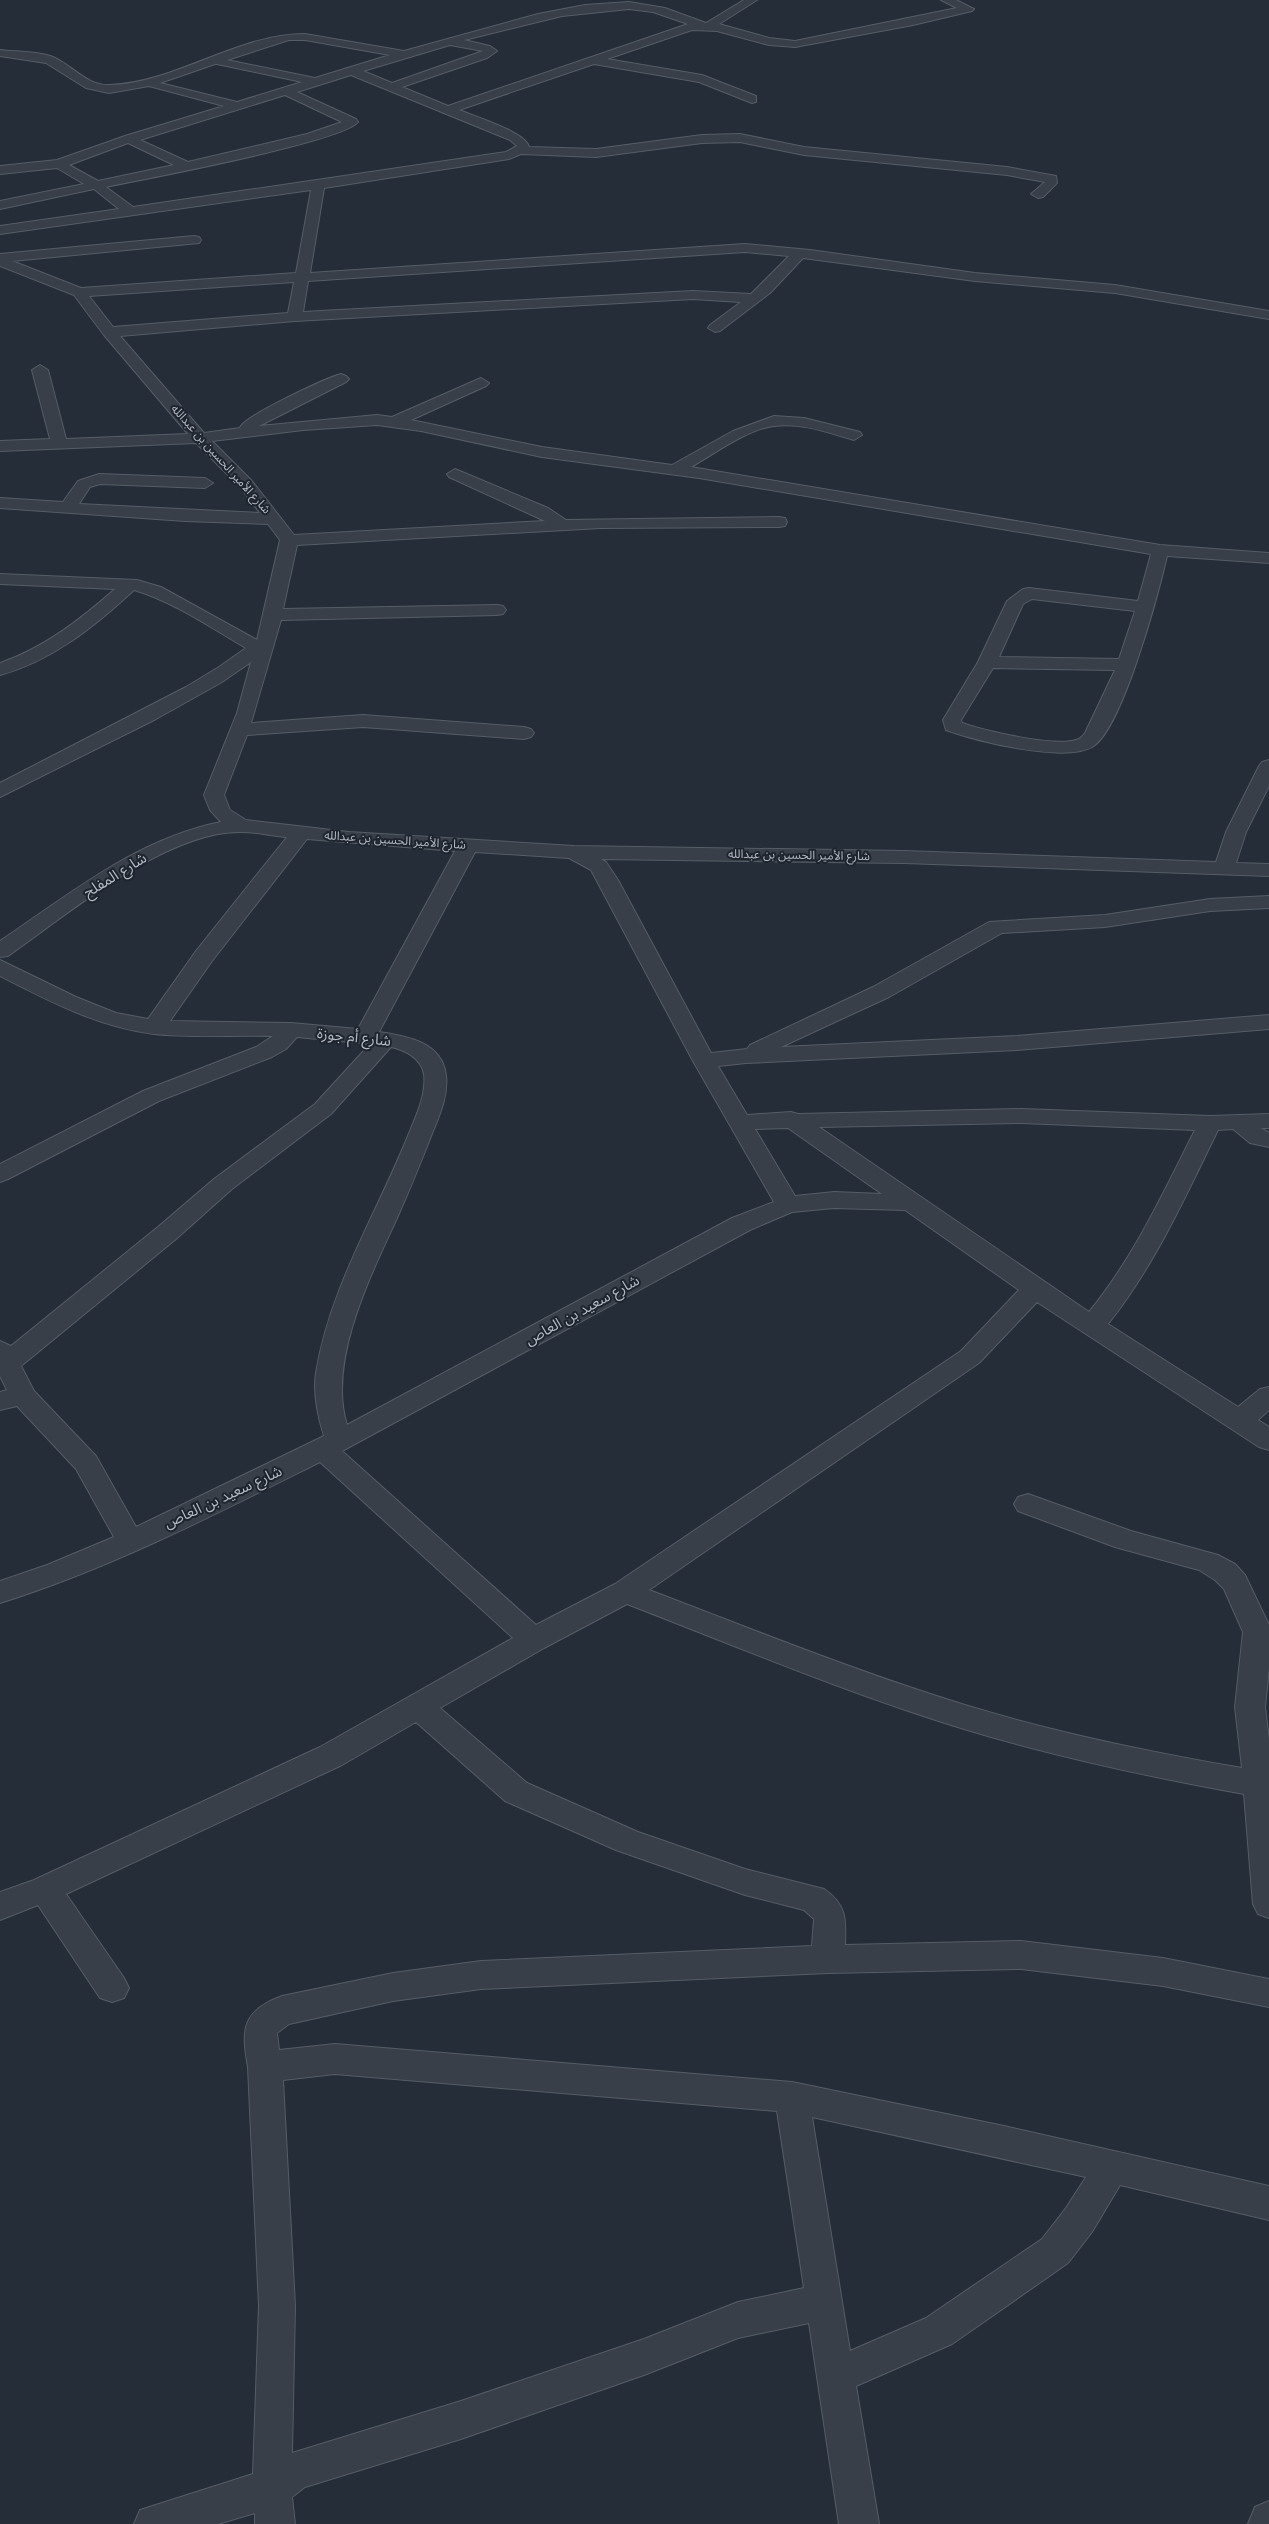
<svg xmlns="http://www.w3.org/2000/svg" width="1269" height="2524" font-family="Raleway,'Noto Sans Arabic',sans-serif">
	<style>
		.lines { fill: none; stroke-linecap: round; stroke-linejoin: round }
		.minor-casing { stroke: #565d66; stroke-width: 2 }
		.minor { fill: #383f48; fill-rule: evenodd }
		.labels { text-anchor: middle; stroke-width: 4; stroke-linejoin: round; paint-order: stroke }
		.far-street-label { font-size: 12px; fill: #b3bac4; stroke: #1d242d }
		.street-label { font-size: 15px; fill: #b3bac4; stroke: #1d242d }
	</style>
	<rect width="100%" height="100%" fill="#242d38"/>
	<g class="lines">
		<g class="minor-casing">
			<path id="minor" d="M744,0H757L719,24L769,38L795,41L957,8L941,0H956L974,9L972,11L913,25L795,47L769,45L717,31L692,30L607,59L702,75L756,96V102L752,103L699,82L594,64L459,110C473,116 526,132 529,147L596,149L702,135L740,134L804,147L1007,167L1056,176L1057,183L1043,197L1038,198L1031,194L1045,182L1007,175L804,155L740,142L702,143L596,157L521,154L509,159L324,188L310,273L745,244L810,250L975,273L1115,285L1269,311V319L1115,293L975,281L803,258L770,293L720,331L715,332L708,328L710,325L741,302L693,299L295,321L120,336L204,433L240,428C242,417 326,378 341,374L346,376L349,379L346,382L259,426L377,415L392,417L481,378L489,383L486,386L411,420L542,447L672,465L733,431L774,416L804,418L860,432L862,435L854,440C829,433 801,422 774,426C748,429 714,454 691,467L1160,545L1269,553V563L1167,556C1159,591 1122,731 1092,747C1064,763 976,741 946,730L943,720L978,662L1007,601L1023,589L1029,588L1138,601L1151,554L699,478L542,457L421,431L377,425L303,430L212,441L252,481L294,535L545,521L449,477L447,474L455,469L548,508L566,520L779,517L785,518L787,522L785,526L779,527L600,528L297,545L283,609L497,605L503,606L506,610L503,614L497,615L281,620L251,723L363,715L524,727L531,729L534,733L531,737L524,739L363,727L247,735L224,795L230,810L246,820L349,832L574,846L904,851L1216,862L1226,832L1259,766L1262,762L1269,760V786L1246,832L1236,863L1269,864V876L904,863L601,859L606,862L618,880L711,1053L747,1049L750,1045L873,987L989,922L1105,915L1210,899L1269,896V908L1210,911L1105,927L1002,933L889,997L781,1047L1017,1036L1269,1015V1029L1017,1050L746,1063L718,1066L747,1115L791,1112L798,1114L1022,1109L1210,1116L1269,1114V1128H1261L1269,1133V1147L1250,1143L1233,1129L1218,1130C1185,1197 1155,1265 1108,1324L1238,1407L1260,1389L1269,1387V1410L1258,1420L1269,1427V1450L1259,1447L1037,1302L979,1363L649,1590C754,1630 858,1672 965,1705C1056,1733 1149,1752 1242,1768L1235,1707L1243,1632L1224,1589L1215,1580L1199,1570L1115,1547L1018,1511L1014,1504L1018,1497L1028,1494L1131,1531L1218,1555L1235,1564L1245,1575L1269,1625V1667L1265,1707L1269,1740V1918L1258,1914L1253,1904L1244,1794C1150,1777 1056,1757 964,1729C850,1694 738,1647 627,1604L544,1648L440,1708L527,1783L638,1832L745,1869L824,1889C847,1905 846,1919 845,1945L1021,1941L1163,1958L1269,1979V2007L1163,1986L1021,1969L828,1973L481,1989L393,2001L289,2024L277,2033L279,2050L335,2044L792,2082L1004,2126L1269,2186V2220L1120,2185L1092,2232L1068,2263L952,2344L856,2386L879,2524H839L809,2323L738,2338L644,2375L461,2439L305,2487L292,2497L295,2524H255V2513L218,2524H134L140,2510L253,2474L259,2306L248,2067C241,2029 242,2011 282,1996L393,1973L481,1961L812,1946L814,1919L804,1910L745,1895L616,1850L505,1801L416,1722L342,1765L66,1894L124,1978L129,1988L124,1998L112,2002L100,1998L38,1905L0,1920V1892L34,1880L320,1747L513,1638L320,1462C216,1514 111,1568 0,1603V1581L47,1565L114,1537L76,1469L17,1406L0,1410V1392L7,1390L0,1376V1341L11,1346L158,1227L214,1179L315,1104L370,1044L297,1037L286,1049L272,1057L159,1101L8,1179L0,1182V1164L143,1091L256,1047L273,1036C234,1035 192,1038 154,1034C98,1027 49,1001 0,976V960L76,997L116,1013L148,1019L196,951L287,837C272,836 257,832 241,832C166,831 68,914 8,956L0,957V941C70,894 136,839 221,822L210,810L204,795L237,713L251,662L222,682L156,719L0,797V783L186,687L219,667L246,648C210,627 174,602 134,590C95,626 52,661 0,675V663C44,648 81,619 115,589L0,584V574L137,580L161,587L257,640L280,540L268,524L185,521L0,508V498L63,502L78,481L99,474L205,478L213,483L205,488L100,484L90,487L79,504L260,513L240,487L196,443L0,451V441L50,439L32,370L40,365L48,370L66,439L188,434L104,335L74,295L0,266V254L194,236L199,237L201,240L199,243L12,261L81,288L296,273L311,190L0,234V226L119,209L94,189L0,209V201L84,184L57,168L0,174V166L57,160L125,136L224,106L149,86L109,93L86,88L46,63L0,56V50C16,52 38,51 53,57C73,66 87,86 110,85C178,82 237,34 305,34L404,51L538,14L585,5L629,2L665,8L706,23ZM629,9L653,12L688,24L448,106L402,87L487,58L497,51L490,46L464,40L562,16ZM289,40H305L390,55L315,78L227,60ZM450,45L483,51L392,83L363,71ZM215,64H217L302,82L237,102L160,83ZM351,75L510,140L517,146L506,152L133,207L106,187C144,179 342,142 358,122L356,119L297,92ZM285,95L342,122L307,134L188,162L140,140ZM128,143L174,165L98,181L69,165ZM745,252L789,256L751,294L693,291L303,312L308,281ZM294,282L288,313L113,327L89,296ZM1032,599L1135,611L1119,659L999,657L1023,604ZM993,668L1115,670L1085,733C1083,736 1080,739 1076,740C1054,747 985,731 962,723L961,720ZM307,839L455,851L358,1029L291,1023L170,1021L212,961ZM475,852L569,858L591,870L693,1061L774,1202L732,1218L347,1425C327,1361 371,1275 397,1218C408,1194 418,1169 428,1144C436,1122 449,1099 446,1075C442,1041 405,1036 379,1032ZM391,1047C405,1050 421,1058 424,1074C427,1097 413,1122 405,1143C374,1218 329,1291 316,1373C313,1392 318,1417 324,1436L136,1527L96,1456L34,1391L21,1366L176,1239L232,1189L331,1114ZM1022,1123L1195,1130C1163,1193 1134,1257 1089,1312L819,1127ZM788,1128L882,1194L834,1192L795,1196L755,1129ZM834,1208L905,1210L1019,1290L961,1351L615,1584L536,1625L342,1451L750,1230L792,1212ZM335,2074L777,2111L804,2288L738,2302L644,2339L461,2401L292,2453L295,2306L283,2080ZM812,2117L1086,2177L1066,2208L1042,2239L926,2318L850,2351Z
				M1269,2501V2524H1248L1255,2507Z"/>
		</g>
		<use href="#minor" class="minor"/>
	</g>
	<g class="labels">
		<g class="far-street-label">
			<text transform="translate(221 459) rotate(48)" y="4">شارع الأمير الحسين بن عبدالله</text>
			<text transform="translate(395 840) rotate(4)" y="4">شارع الأمير الحسين بن عبدالله</text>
			<text transform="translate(799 855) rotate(1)" y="4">شارع الأمير الحسين بن عبدالله</text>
		</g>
		<g class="street-label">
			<text transform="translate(115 875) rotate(-32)" y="5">شارع المفلح</text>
			<text transform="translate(354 1037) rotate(6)" y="5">شارع أم جوزة</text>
			<text transform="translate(582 1310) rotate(-29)" y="5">شارع سعيد بن العاص</text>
			<text transform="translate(223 1497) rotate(-25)" y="5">شارع سعيد بن العاص</text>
		</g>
	</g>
</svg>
